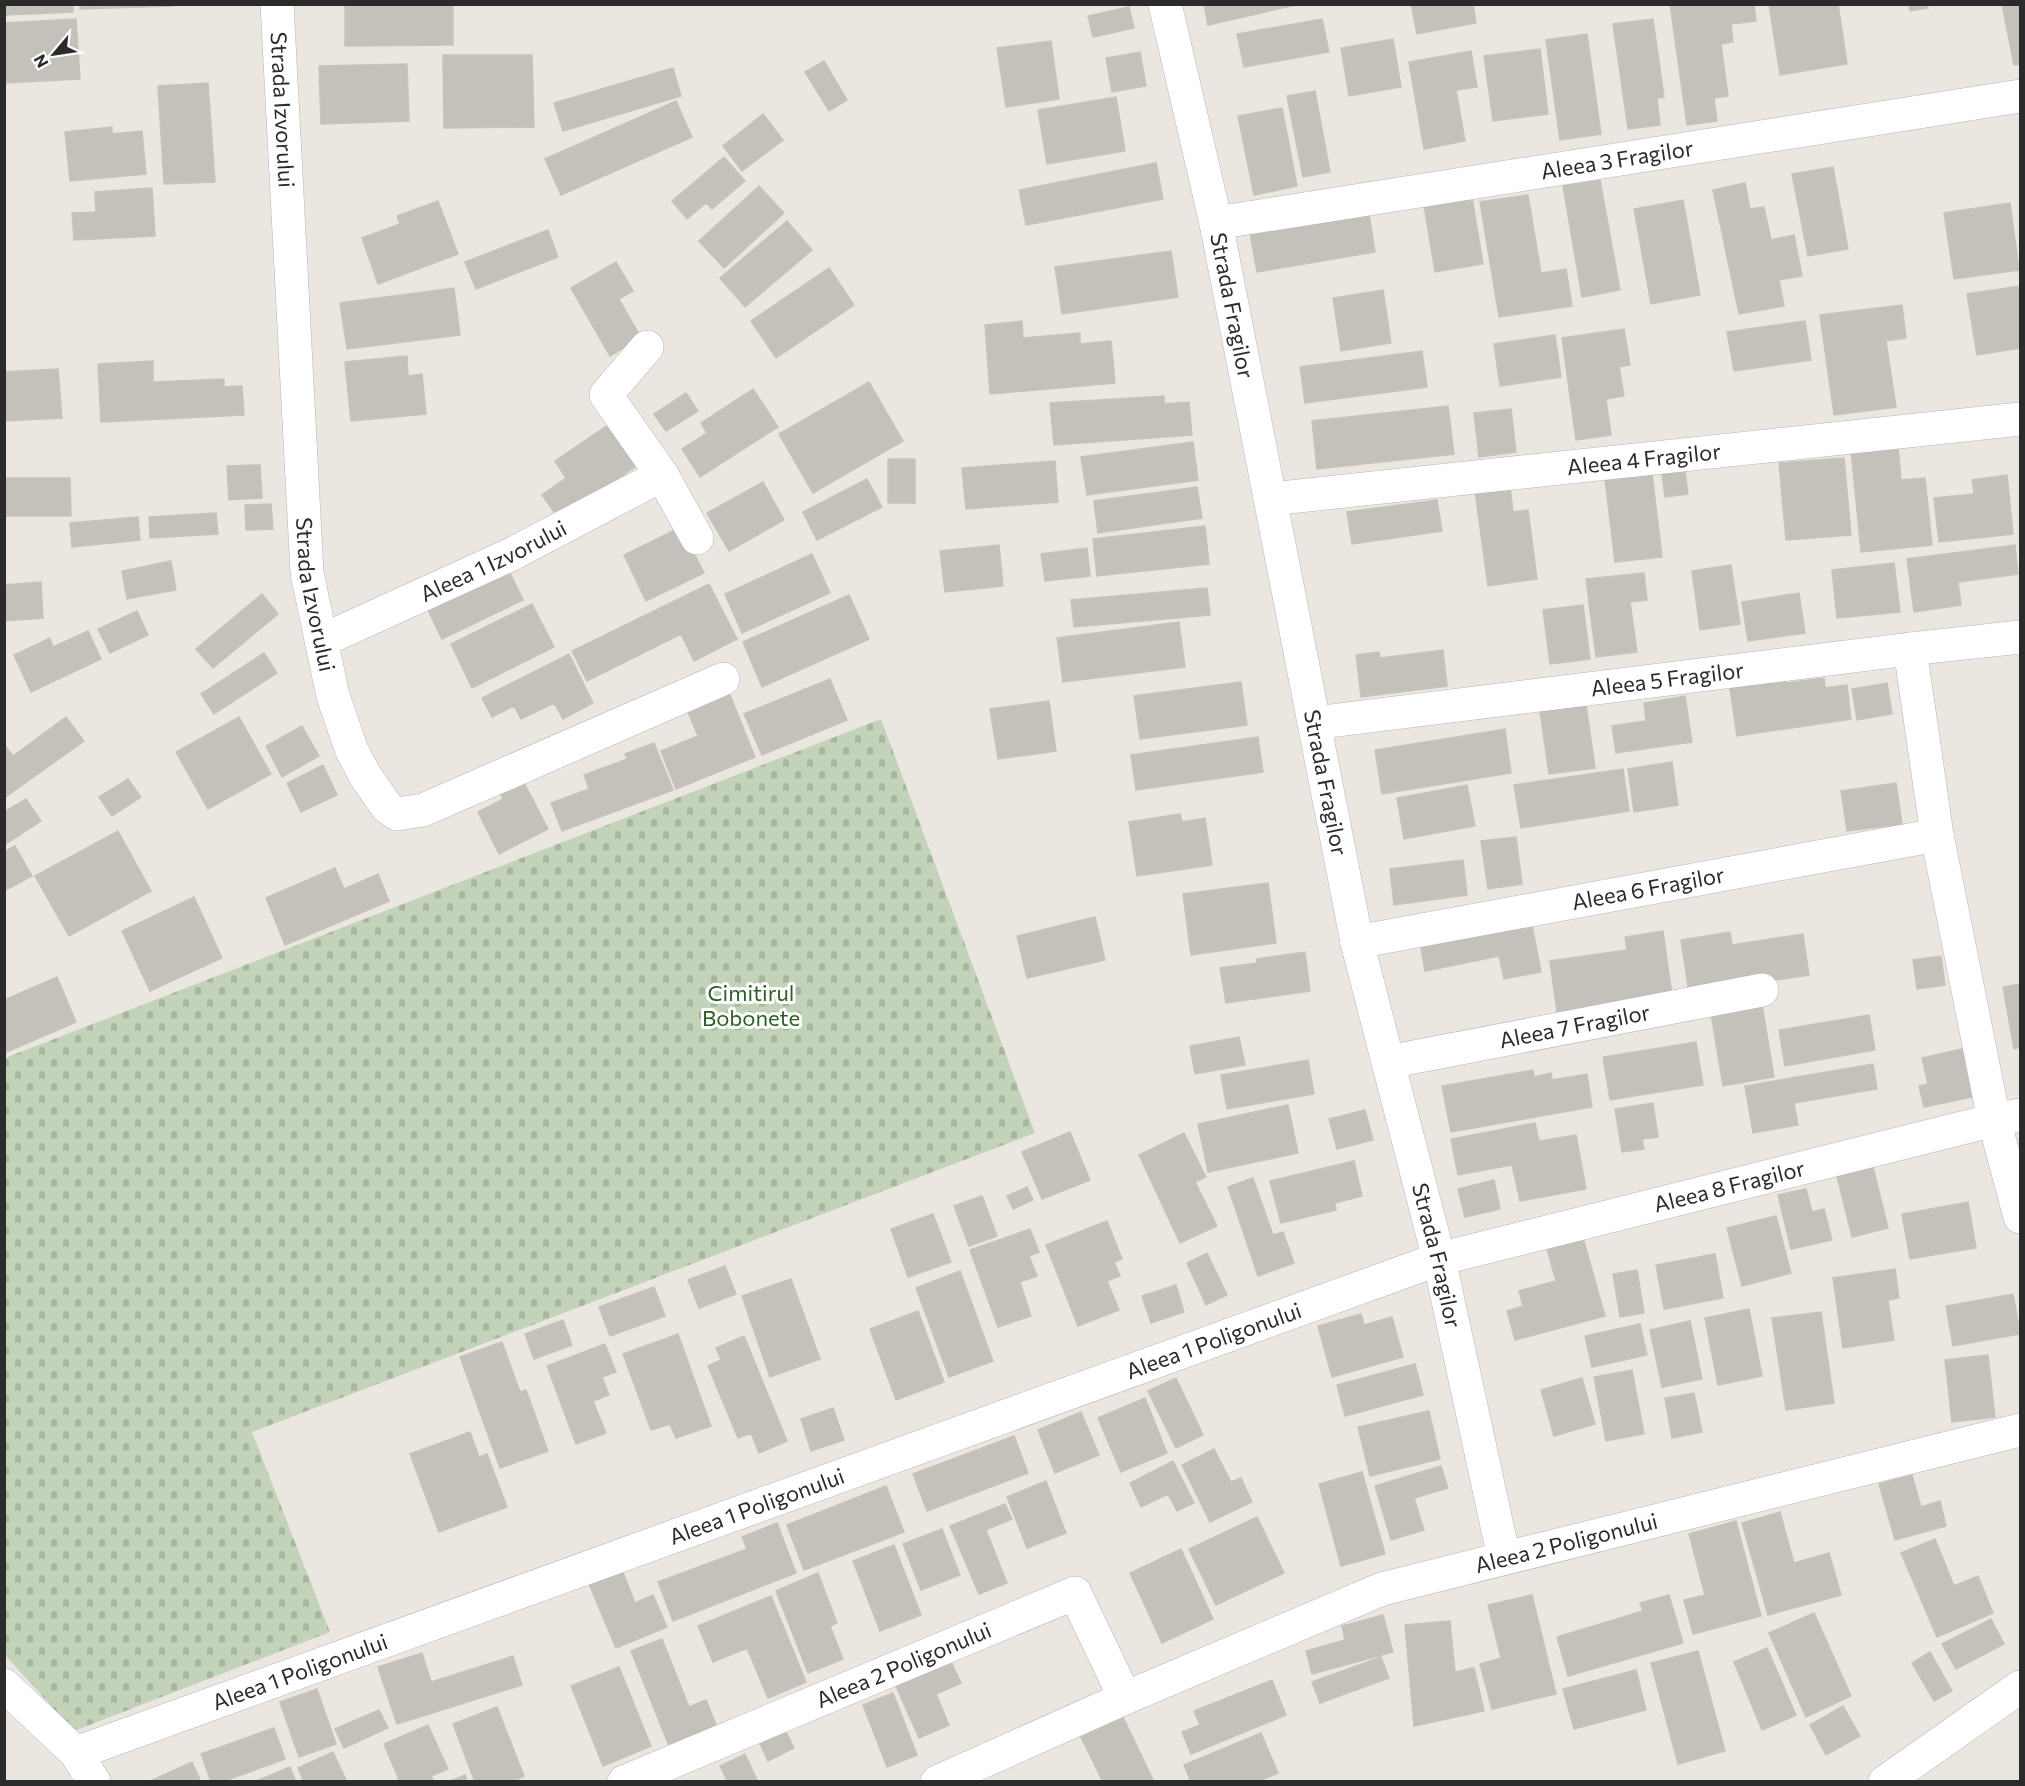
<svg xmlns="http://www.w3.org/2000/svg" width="2025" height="1786" font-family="Commissioner,sans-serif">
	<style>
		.cemetery { fill: url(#cemetery-stones) }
		.building { fill: #c4c1bb; stroke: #c7c3b9; stroke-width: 1.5 }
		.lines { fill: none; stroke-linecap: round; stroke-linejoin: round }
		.minor-casing { stroke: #b3b4bd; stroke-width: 34 }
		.minor { stroke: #fff; stroke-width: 33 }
		.labels { text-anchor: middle; stroke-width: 6; stroke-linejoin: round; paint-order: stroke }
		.street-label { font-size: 22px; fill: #2b2b2b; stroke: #fff }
		.park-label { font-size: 22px; fill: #2b6024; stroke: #fff }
	</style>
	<defs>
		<pattern id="cemetery-stones" width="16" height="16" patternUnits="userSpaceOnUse" patternTransform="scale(1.5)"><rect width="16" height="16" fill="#c3d3b9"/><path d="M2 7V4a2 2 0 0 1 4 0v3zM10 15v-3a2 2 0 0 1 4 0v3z" fill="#a8b59f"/></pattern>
	</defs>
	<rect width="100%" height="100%" fill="#ebe7e0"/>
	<path class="cemetery" d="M881,719L1035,1133L252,1432L330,1632L74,1731L5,1655V1058Z"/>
	<path class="building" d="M4,4H73V12L4,15Z
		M80,4H173V6L80,9Z
		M345,4H453V45L345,46Z
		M1204,4H1300L1208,25Z
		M1411,4H1473L1476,23L1417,34Z
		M1670,4H1754L1756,21L1731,24L1733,42L1721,44L1728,96L1714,98L1717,121L1687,125Z
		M1769,4H1838L1847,64L1780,75Z
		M1909,4H1927L1928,8L1910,11Z
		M2002,4H2020V64L2014,65Z
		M1129,7L1134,28L1093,37L1088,16Z
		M76,19L80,79L4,83V23Z
		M1322,19L1329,52L1244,67L1237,34Z
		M1653,19L1664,97L1657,98L1660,125L1628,129L1613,24Z
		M1587,34L1601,134L1560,140L1546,40Z
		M1393,39L1401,87L1349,96L1341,48Z
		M1051,41L1059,99L1006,107L997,48Z
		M1540,49L1548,114L1493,121L1484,56Z
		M1471,51L1477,87L1456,90L1465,141L1424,149L1409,62Z
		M1140,52L1146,86L1112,92L1106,58Z
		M443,55H532L534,127L444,128Z
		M824,61L847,100L829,111L805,72Z
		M407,64L409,121L321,124L319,66Z
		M673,68L681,96L563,131L554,103Z
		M208,83L215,182L164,184L158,86Z
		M1315,91L1330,172L1303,177L1287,96Z
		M1116,97L1125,151L1047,164L1038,110Z
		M676,101L692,137L561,195L545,159Z
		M1282,108L1297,186L1254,195L1238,116Z
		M763,114L783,140L742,171L723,146Z
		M112,127V134L142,131L146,174L70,181L65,132Z
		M724,157L745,181L712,209L706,203L687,219L672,201Z
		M1156,163L1163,199L1026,225L1019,190Z
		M1833,167L1848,249L1808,256L1792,174Z
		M1600,180L1620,290L1582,297L1563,186Z
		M1745,183L1750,209L1764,207L1771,240L1794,235L1802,276L1779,280L1784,306L1739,314L1713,190Z
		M759,186L784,213L724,268L699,241Z
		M152,188L155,236L74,240L72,213L96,212L95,192Z
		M1471,191L1483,264L1435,272L1423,199Z
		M1528,195L1541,273L1566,269L1572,306L1499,317L1480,202Z
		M1683,200L1700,295L1651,304L1634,209Z
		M438,201L458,254L378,284L362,238L400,224L397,216Z
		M2010,203L2019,270L1954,279L1944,213Z
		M1368,208L1375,252L1257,272L1249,228Z
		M787,221L812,250L745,307L720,278Z
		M548,230L558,257L476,289L465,262Z
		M1171,251L1178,297L1062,314L1055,267Z
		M616,262L633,291L619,299L641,338L610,356L571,288Z
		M829,268L854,305L776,358L751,321Z
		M2020,286V348L1977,355L1967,294Z
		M454,288L460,335L347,349L340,303Z
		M1383,290L1391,343L1341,351L1333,298Z
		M1902,305L1906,338L1886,341L1896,407L1834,415L1820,315Z
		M1022,321L1023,338L1080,333V344L1111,341L1115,383L990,394L985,325Z
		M1805,321L1811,360L1734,371L1727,332Z
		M1624,329L1630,365L1619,367L1624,396L1606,399L1611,435L1576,440L1562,338Z
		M1555,335L1561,377L1500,386L1494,344Z
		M1422,351L1427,387L1305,403L1300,367Z
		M407,356L408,376L422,374L426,414L351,421L345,362Z
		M153,361V382L224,379V387L242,386L244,415L101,422L98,364Z
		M58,369L62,418L4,421V372Z
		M869,382L903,441L813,493L779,434Z
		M753,389L778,427L700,477L682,449L707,433L701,423Z
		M686,393L698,411L666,431L654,414Z
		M1164,396V404L1189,402L1192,435L1054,445L1050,403Z
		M1448,406L1454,454L1317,469L1312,421Z
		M1511,409L1516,452L1479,457L1474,413Z
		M617,419L645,460L559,519L542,495L566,478L555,461Z
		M1897,435L1901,480L1925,478L1932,545L1861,552L1850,439Z
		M1193,442L1198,480L1087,495L1081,457Z
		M1844,458L1851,535L1786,540L1779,463Z
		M888,459H915V503H888Z
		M1055,461L1058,502L966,509L962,468Z
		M1684,463L1688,494L1665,497L1661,466Z
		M260,465L262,498L229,500L227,466Z
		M1651,466L1662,557L1615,562L1604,471Z
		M2007,475L2013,534L1939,542L1934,498L1974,494L1972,480Z
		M4,478H70L71,516H4Z
		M867,479L882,507L817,540L803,512Z
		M763,482L784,520L729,551L707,513Z
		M1510,486L1513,512L1528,510L1537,579L1488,586L1475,491Z
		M1197,487L1202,518L1098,533L1094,501Z
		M1437,500L1442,531L1352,544L1347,512Z
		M271,504L273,529L246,530L245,505Z
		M216,513L218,534L150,538L149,517Z
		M138,517L140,540L72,547L70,523Z
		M1205,526L1209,564L1097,576L1093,539Z
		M681,527L704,573L646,601L624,555Z
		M999,545L1003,586L945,592L940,551Z
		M2015,545L2018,574L1958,582L1961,605L1914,612L1907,559Z
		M1087,548L1090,576L1045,581L1041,554Z
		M812,554L830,593L742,633L725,594Z
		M171,561L176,590L127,599L122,571Z
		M504,561L523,600L442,639L423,600Z
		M1894,563L1900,612L1837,618L1832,570Z
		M1731,565L1740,624L1700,630L1692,571Z
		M1644,573L1647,600L1630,602L1637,652L1596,657L1586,579Z
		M41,582L43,618L4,621V585Z
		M709,584L737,639L694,661L681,634L587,681L572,651Z
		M1207,588L1210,615L1074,627L1071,600Z
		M1799,593L1805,633L1748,641L1742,602Z
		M262,594L278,614L213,668L196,649Z
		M849,595L869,639L762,687L743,642Z
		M532,604L554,647L472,688L451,644Z
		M1583,605L1590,659L1550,664L1543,610Z
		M137,611L148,635L110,653L98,629Z
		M1179,622L1185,667L1063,682L1057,638Z
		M88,631L101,659L31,692L14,655L50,638L53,647Z
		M1443,650L1447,686L1361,697L1356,655L1379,652L1380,658Z
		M264,653L277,673L214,714L201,694Z
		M569,654L593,703L563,719L554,703L521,719L514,706L492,717L482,698Z
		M1784,667L1786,683L1824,678L1825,688L1847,685L1851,719L1737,736L1728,675Z
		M830,679L847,720L762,755L744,714Z
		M1241,682L1247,725L1140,739L1134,696Z
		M1887,683L1892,714L1857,720L1852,689Z
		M726,685L755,757L676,789L661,751L698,736L684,702Z
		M1584,690L1595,768L1549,774L1538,697Z
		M1685,696L1692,742L1616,753L1612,726L1646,721L1644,703Z
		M1049,701L1056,751L998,759L990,709Z
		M66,717L84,741L4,798V748L6,747L13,756Z
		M239,717L271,774L208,809L176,752Z
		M302,726L319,756L282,777L266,746Z
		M1505,729L1511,773L1382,794L1375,750Z
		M1258,737L1263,772L1136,790L1131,755Z
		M654,743L673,790L562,831L551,803L589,789L584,775L627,759L625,754Z
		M1672,762L1678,805L1634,812L1628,769Z
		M323,765L337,795L301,812L287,783Z
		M1623,769L1629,811L1521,828L1514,785Z
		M519,773L548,829L499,854L478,812L503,799L496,786Z
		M128,779L141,797L112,816L99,797Z
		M1896,783L1902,824L1847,831L1841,791Z
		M1467,785L1475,826L1404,839L1397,798Z
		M26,799L41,821L4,845V812Z
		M1180,814L1182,822L1205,818L1212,865L1137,876L1129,822Z
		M118,831L151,891L69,936L35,876Z
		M1516,837L1522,884L1488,889L1481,841Z
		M15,846L32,876L4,891V852Z
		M1463,860L1467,895L1394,905L1390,869Z
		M335,868L344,889L378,874L389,901L285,945L266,898Z
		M1268,883L1276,943L1191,955L1183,894Z
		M194,897L222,958L150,991L122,931Z
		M1095,917L1105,960L1027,978L1017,936Z
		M1531,920L1541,972L1504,979L1499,956L1425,971L1420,942Z
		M1663,931L1672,995L1557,1012L1550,961L1627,950L1625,937Z
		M1730,932L1732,945L1803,934L1809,975L1689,993L1681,940Z
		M1305,952L1310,991L1226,1003L1220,968L1257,963V959Z
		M1941,956L1945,985L1917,989L1913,960Z
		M57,977L76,1022L4,1053V1000Z
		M2020,984V1047L2014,1049L2003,987Z
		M1760,993L1774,1077L1723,1086L1709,1001Z
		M1869,1015L1875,1050L1785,1066L1779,1030Z
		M1239,1037L1245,1065L1195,1074L1190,1046Z
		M1696,1042L1703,1085L1610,1100L1603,1057Z
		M1962,1049L1972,1097L1924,1107L1919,1086L1928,1084L1922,1058Z
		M1308,1060L1314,1094L1227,1109L1221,1075Z
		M1873,1064L1877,1089L1794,1103L1798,1125L1753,1133L1745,1086Z
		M1533,1070L1534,1077L1551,1073L1552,1080L1587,1074L1592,1107L1451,1132L1442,1086Z
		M1653,1103L1658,1137L1642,1139L1644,1149L1622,1152L1615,1109Z
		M1288,1105L1298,1153L1208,1172L1198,1124Z
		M1365,1110L1373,1140L1337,1149L1329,1119Z
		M1535,1123L1539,1141L1576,1135L1586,1189L1520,1201L1512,1165L1458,1175L1451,1139Z
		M1070,1132L1090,1180L1042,1199L1022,1152Z
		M1184,1133L1206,1177L1195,1182L1217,1226L1180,1243L1139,1155Z
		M1871,1159L1888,1228L1852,1237L1835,1168Z
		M1354,1161L1362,1196L1335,1203L1336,1210L1281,1223L1270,1181Z
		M1253,1178L1273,1235L1283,1232L1294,1263L1258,1276L1228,1187Z
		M1494,1180L1500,1209L1465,1217L1458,1189Z
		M1027,1187L1033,1200L1013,1209L1007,1196Z
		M1806,1189L1812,1212L1824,1209L1832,1240L1791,1249L1778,1195Z
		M982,1196L997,1236L969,1246L954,1206Z
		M1968,1202L1976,1248L1910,1259L1902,1214Z
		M933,1214L951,1262L908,1277L891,1229Z
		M1776,1216L1791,1273L1742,1286L1727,1228Z
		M1107,1221L1122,1259L1114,1262L1120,1276L1107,1281L1119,1310L1078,1326L1046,1245Z
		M1030,1229L1039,1252L1029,1256L1037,1276L1020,1282L1031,1316L998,1327L970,1250Z
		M1581,1231L1605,1316L1515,1340L1507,1311L1523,1306L1519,1291L1556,1281L1545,1242Z
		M1207,1253L1227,1295L1206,1305L1187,1263Z
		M1715,1254L1723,1298L1664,1309L1656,1265Z
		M725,1266L736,1294L699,1308L688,1280Z
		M1895,1269L1899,1298L1888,1300L1894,1340L1843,1348L1833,1278Z
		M1637,1270L1644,1313L1620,1317L1613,1274Z
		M960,1271L993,1361L949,1377L916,1288Z
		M791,1279L820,1359L770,1377L742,1296Z
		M1176,1285L1184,1312L1151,1323L1142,1296Z
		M654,1287L665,1316L610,1336L599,1307Z
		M2013,1294L2020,1334L1953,1346L1946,1306Z
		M1749,1309L1762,1376L1718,1385L1705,1318Z
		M918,1311L944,1382L896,1400L870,1329Z
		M1821,1312L1834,1403L1786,1410L1772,1318Z
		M1361,1314L1364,1325L1392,1317L1403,1357L1332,1377L1318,1326Z
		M563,1320L572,1345L534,1359L525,1334Z
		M1690,1321L1702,1379L1662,1387L1650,1330Z
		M1640,1324L1647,1355L1592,1367L1585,1336Z
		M678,1334L711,1426L676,1438L670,1424L651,1430L623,1354Z
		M744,1336L787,1441L759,1453L751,1433L738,1438L708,1366L721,1360L716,1348Z
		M502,1342L520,1392L526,1390L548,1451L500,1468L460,1357Z
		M605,1344L616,1372L602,1377L609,1395L593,1401L606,1433L576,1444L547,1366Z
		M1988,1355L1995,1417L1952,1422L1945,1360Z
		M1415,1364L1423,1395L1345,1416L1337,1385Z
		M1632,1370L1644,1434L1606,1441L1594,1377Z
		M1176,1378L1203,1435L1176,1448L1148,1391Z
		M1582,1378L1595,1424L1554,1436L1541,1390Z
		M1694,1393L1702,1432L1672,1438L1665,1398Z
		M1145,1398L1167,1453L1121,1472L1098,1418Z
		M833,1408L844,1440L811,1451L801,1419Z
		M1429,1411L1440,1459L1370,1476L1358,1427Z
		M1081,1412L1099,1455L1055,1473L1038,1430Z
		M470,1432L479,1457L487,1454L507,1507L439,1532L410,1454Z
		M1014,1436L1028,1473L927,1511L913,1474Z
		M1214,1449L1231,1482L1241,1478L1252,1502L1210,1522L1182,1465Z
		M1173,1461L1194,1503L1177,1511L1168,1494L1141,1507L1130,1483Z
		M1441,1466L1448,1488L1414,1498L1424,1530L1391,1540L1375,1486Z
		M1362,1472L1385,1554L1341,1566L1319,1484Z
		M1912,1475L1921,1507L1940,1501L1946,1526L1895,1540L1879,1484Z
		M1046,1481L1066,1533L1027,1548L1007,1497Z
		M886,1486L904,1532L804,1570L787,1525Z
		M1005,1504L1012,1519L986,1530L1007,1583L979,1594L950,1526Z
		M1780,1512L1794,1563L1829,1553L1841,1595L1768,1615L1742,1523Z
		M1257,1517L1284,1573L1216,1605L1189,1549Z
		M1736,1521L1761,1616L1693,1634L1684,1600L1705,1595L1689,1534Z
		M777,1523L796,1573L673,1621L658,1582L747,1549L742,1537Z
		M942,1529L960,1575L921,1590L903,1544Z
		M1935,1539L1954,1586L1978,1576L1993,1613L1937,1637L1901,1553Z
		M894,1545L921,1615L880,1631L853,1561Z
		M1181,1549L1213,1619L1162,1643L1130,1573Z
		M622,1570L635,1603L653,1595L667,1627L616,1648L589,1584Z
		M818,1573L837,1623L830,1626L843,1659L808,1673L776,1591Z
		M1532,1595L1556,1694L1492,1709L1480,1664L1501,1658L1488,1605Z
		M1669,1595L1683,1643L1568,1676L1557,1637L1643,1611L1640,1603Z
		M771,1596L806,1682L768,1698L747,1648L713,1662L698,1626Z
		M1814,1613L1851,1696L1806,1717L1769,1633Z
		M1383,1615L1393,1652L1312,1674L1306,1651L1345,1640L1342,1626Z
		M1991,1619L2004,1644L1956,1669L1942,1644Z
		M1450,1621L1455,1672L1474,1668L1484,1711L1414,1726L1405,1625Z
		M662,1639L689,1707L706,1700L717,1727L669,1746L631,1651Z
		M1767,1648L1796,1715L1762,1730L1734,1662Z
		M946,1651L961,1683L936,1694L949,1725L919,1738L891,1675Z
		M1698,1651L1725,1751L1678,1764L1651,1663Z
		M1930,1652L1952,1691L1934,1701L1912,1663Z
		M422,1653L431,1682L513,1656L522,1685L397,1724L378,1667Z
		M1381,1657L1389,1678L1320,1703L1312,1682Z
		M619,1667L651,1746L603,1766L571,1686Z
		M1636,1670L1646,1710L1574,1729L1563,1689Z
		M1272,1680L1286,1715L1191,1754L1182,1732L1200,1725L1194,1711Z
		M317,1689L336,1744L299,1757L280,1702Z
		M893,1693L917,1755L887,1767L863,1705Z
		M1843,1706L1860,1736L1826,1755L1810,1725Z
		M497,1707L524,1776L511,1782H475L453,1724Z
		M379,1710L388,1728L344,1748L335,1729Z
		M1123,1717L1154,1782H1103L1081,1737Z
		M781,1722L794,1748L768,1761L756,1735Z
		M428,1725L448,1769L431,1776L434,1782H400L384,1744Z
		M274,1728L285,1759L222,1782H211L201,1754Z
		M1261,1733L1278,1773L1257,1782H1191L1184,1765Z
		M333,1752L347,1782H304L298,1768Z
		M745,1754L758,1782H728L720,1766Z
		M192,1762L201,1782H148Z
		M290,1767L296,1782H254Z
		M465,1775L467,1782H448Z"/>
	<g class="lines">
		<g class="minor-casing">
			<g id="minor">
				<path id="s1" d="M277,4L307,573L333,696L352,751L366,777L387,807L397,814L423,810L723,679"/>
				<path id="s2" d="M1165,4L1216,223L1357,942L1439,1259L1504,1558"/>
				<path id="s3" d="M1216,223L2020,96"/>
				<path d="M647,347L606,395L662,475L697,538"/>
				<path id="s4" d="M1270,499L2020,419"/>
				<path id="s5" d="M321,641L512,554L662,475"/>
				<path d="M1910,649L1937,835L1994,1120L2020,1217"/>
				<path id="s6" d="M1314,723L1910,649L2020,637"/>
				<path id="s7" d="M1357,942L1937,835"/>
				<path id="s8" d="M1388,1062L1762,990"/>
				<path d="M4,1685L76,1753L94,1782"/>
				<path id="s9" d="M76,1753L1439,1259L1994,1120L2020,1115"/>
				<path id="s10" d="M624,1782L1075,1593L1125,1698"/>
				<path id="s11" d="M937,1782L1125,1698L1382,1589L2020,1430"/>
				<path d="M1885,1782L2020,1687"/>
			</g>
		</g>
		<use href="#minor" class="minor"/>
	</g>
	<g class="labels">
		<g class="street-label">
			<text dy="8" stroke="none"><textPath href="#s1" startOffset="106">Strada Izvorului</textPath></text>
			<text dy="8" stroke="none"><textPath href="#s3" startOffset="406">Aleea 3 Fragilor</textPath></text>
			<text dy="8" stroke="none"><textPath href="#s2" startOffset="309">Strada Fragilor</textPath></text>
			<text dy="8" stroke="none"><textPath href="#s4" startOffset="376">Aleea 4 Fragilor</textPath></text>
			<text dy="8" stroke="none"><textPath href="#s5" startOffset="190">Aleea 1 Izvorului</textPath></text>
			<text dy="8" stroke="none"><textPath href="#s1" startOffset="592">Strada Izvorului</textPath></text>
			<text dy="8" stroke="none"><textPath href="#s6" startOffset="356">Aleea 5 Fragilor</textPath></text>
			<text dy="8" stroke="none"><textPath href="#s2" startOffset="795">Strada Fragilor</textPath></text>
			<text dy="8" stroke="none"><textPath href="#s7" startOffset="296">Aleea 6 Fragilor</textPath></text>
			<text dy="8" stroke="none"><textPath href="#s8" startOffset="190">Aleea 7 Fragilor</textPath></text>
			<text dy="8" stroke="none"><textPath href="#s9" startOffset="1749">Aleea 8 Fragilor</textPath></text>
			<text dy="8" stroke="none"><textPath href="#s2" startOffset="1281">Strada Fragilor</textPath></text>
			<text dy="8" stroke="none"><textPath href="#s9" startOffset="1210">Aleea 1 Poligonului</textPath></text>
			<text dy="8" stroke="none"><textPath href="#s9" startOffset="724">Aleea 1 Poligonului</textPath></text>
			<text dy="8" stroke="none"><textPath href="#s11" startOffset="675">Aleea 2 Poligonului</textPath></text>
			<text dy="8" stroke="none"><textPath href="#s10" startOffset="303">Aleea 2 Poligonului</textPath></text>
			<text dy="8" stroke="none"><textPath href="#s9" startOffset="238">Aleea 1 Poligonului</textPath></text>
		</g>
		<g class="park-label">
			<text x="751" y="1001">Cimitirul<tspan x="751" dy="25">Bobonete</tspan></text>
		</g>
	</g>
	<rect width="2025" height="1786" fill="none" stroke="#2b2b2b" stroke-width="12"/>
	<g transform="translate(54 54) rotate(241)" stroke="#ffffff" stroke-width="4.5" paint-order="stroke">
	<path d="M0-4.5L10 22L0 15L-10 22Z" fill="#2b2b2b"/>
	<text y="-9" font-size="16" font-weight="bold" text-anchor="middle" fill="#2b2b2b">N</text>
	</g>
</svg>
